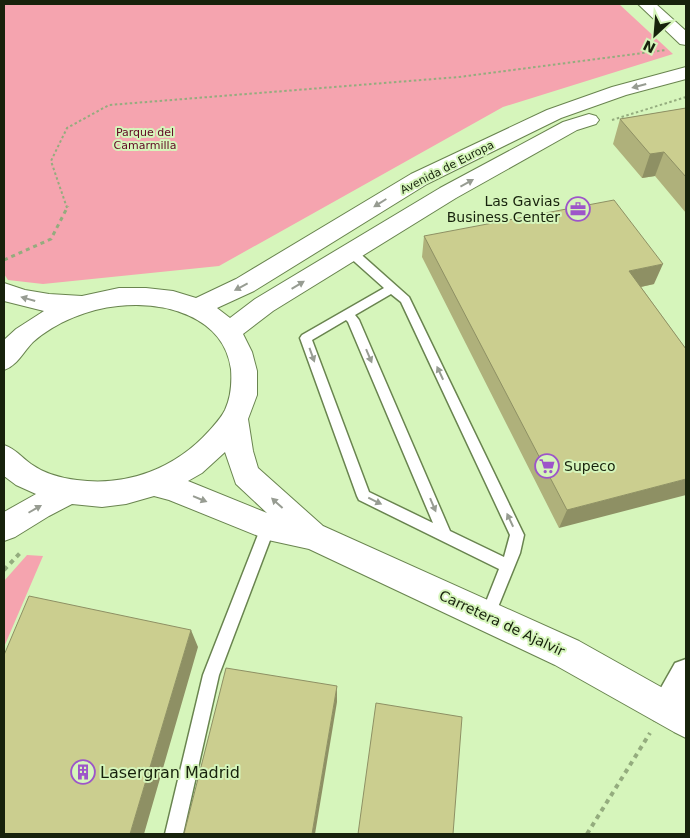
<svg xmlns="http://www.w3.org/2000/svg" width="690" height="838" font-family="'DejaVu Sans',sans-serif">
	<style>
		.green { fill: #f5a4af }
		.lines { fill: none; stroke-linecap: round; stroke-linejoin: round }
		.service-casing { stroke: #69844f; stroke-width: 3 }
		.minor-casing { stroke: #69844f; stroke-width: 3 }
		.tertiary-casing { stroke: #69844f; stroke-width: 2 }
		.path-far2 { stroke: #94ac7e; stroke-width: 2; stroke-dasharray: 2.5 2.5; stroke-linecap: butt }
		.path-far1 { stroke: #94ac7e; stroke-width: 3; stroke-dasharray: 4 4; stroke-linecap: butt }
		.path { stroke: #94ac7e; stroke-width: 4; stroke-dasharray: 4.5 4.5; stroke-linecap: butt }
		.service { fill: #fff; fill-rule: evenodd }
		.minor { fill: #fff; fill-rule: evenodd }
		.tertiary { fill: #fff; fill-rule: evenodd }
		.wall { fill: #afb17b }
		.shaded-wall { fill: #8e9064 }
		.building { fill: #cbce8f; stroke: #8e9064 }
		.oneway { fill: #979c92 }
		.labels { text-anchor: middle; stroke-width: 4; stroke-linejoin: round; paint-order: stroke }
		.far-park-label { font-size: 11px; fill: #5f0723; stroke: #d6f5bb }
		.far-street-label { font-size: 11px; fill: #17220c; stroke: #d6f5bb }
		.poi-label { font-size: 14px; fill: #17220c; stroke: #d6f5bb; text-anchor: end }
		.street-label { font-size: 14px; fill: #17220c; stroke: #d6f5bb }
		.near-poi-label { font-size: 16px; fill: #17220c; stroke: #d6f5bb; text-anchor: start }
	</style>
	<rect width="100%" height="100%" fill="#d6f5bb"/>
	<path class="green" d="M4,4H619L673,54L503,107L219,266L43,284L8,280L4,274Z
		M27,555L43,556L4,647V581Z"/>
	<g class="lines">
		<g class="service-casing">
			<path id="service" d="M351,248L355,249L409,297L524,535L520,553L494,617L492,622L487,624L482,622L480,617L499,569L359,500L357,496L300,338L302,335L384,288L347,255L346,252L347,249ZM391,294L401,302L510,535L504,557L450,531L359,320L355,315ZM346,320L348,322L433,523L369,492L312,340Z
				M268,521L273,523L275,527L219,675L183,834H165L203,675L261,527L263,523Z"/>
		</g>
		<g class="minor-casing">
			<path id="minor" d="M686,659V703L676,720L665,725L654,720L649,709L675,663Z"/>
		</g>
		<g class="tertiary-casing">
			<path id="tertiary" d="M638,4H656L686,31V45L680,44Z
				M686,67V79L626,95L561,118L427,184L254,291L217,308L230,318L255,299L440,188L563,122L589,114L596,116L599,120L596,124L577,130L456,198L273,311L243,334L252,352L257,371V395L248,419L253,451L258,468L323,526L579,641L686,701V738L674,732L555,665L309,549L268,540L169,500L154,496L126,504L102,507L72,504L49,516L15,537L4,541V512L36,494L16,485L4,476V445C16,449 21,457 31,464C45,474 61,478 77,480C127,487 176,468 209,431C215,424 221,418 225,410C231,397 232,383 231,369C224,316 164,301 118,306C88,309 56,322 33,342C23,352 17,366 4,370V340L16,329L44,311L4,301V283L25,290L49,294L82,296L119,288H146L173,291L196,298L236,279L411,174L547,110L612,87ZM225,452L236,484L267,513L188,481L202,473Z"/>
		</g>
		<path class="path-far2" d="M612,120L686,97
			M67,208L51,161L67,128L109,105L459,77L666,50"/>
		<path class="path-far1" d="M4,260L51,239L68,206"/>
		<path class="path" d="M4,570L22,551
			M587,834L650,733"/>
		<use href="#service" class="service"/>
		<use href="#minor" class="minor"/>
		<use href="#tertiary" class="tertiary"/>
	</g>
	<path class="wall" d="M686,108V213L655,176L642,178L613,144L620,119Z
		M424,236L654,284L641,287L686,349L559,528L422,257Z"/>
	<path class="shaded-wall" d="M664,152L655,176L642,178L650,154Z
		M663,264L654,284L622,291L629,271Z
		M686,479V495L559,528L567,510Z
		M191,630L198,647L144,834H130Z
		M337,686V702L315,834H312Z"/>
	<path class="building" d="M686,108V177L664,152L650,154L620,119Z
		M614,200L663,264L629,271L686,349V479L567,510L424,236Z
		M29,596L191,630L130,834H4V655Z
		M226,668L337,686L312,834H184Z
		M376,703L462,717L453,834H358Z"/>
	<defs><path id="oneway-solid" d="M-6-.8H1V-3.2L6.5 0L1 3.2V.8H-6Z" transform="scale(1.25)"/></defs>
	<g class="oneway">
		<use href="#oneway-solid" transform="translate(639 86) rotate(165)"/>
		<use href="#oneway-solid" transform="translate(467 183) rotate(-29)"/>
		<use href="#oneway-solid" transform="translate(380 203) rotate(148)"/>
		<use href="#oneway-solid" transform="translate(298 285) rotate(-31)"/>
		<use href="#oneway-solid" transform="translate(241 287) rotate(152)"/>
		<use href="#oneway-solid" transform="translate(28 299) rotate(-164)"/>
		<use href="#oneway-solid" transform="translate(312 355) rotate(70)"/>
		<use href="#oneway-solid" transform="translate(369 356) rotate(67)"/>
		<use href="#oneway-solid" transform="translate(440 373) rotate(-115)"/>
		<use href="#oneway-solid" transform="translate(200 499) rotate(22)"/>
		<use href="#oneway-solid" transform="translate(375 501) rotate(26)"/>
		<use href="#oneway-solid" transform="translate(277 503) rotate(-138)"/>
		<use href="#oneway-solid" transform="translate(433 505) rotate(67)"/>
		<use href="#oneway-solid" transform="translate(35 509) rotate(-30)"/>
		<use href="#oneway-solid" transform="translate(510 520) rotate(-115)"/>
	</g>
	<defs>
		<g id="office-ring" transform="scale(1.25)"><circle r="9.5" fill="#d6f5bb" stroke="#9d55c9" stroke-width="1.5"/><path d="M-6-3h4V-5.5h4V-3h4V5H-6ZM-1-4.5V-3h2v-1.5ZM-6 0V1H6V0Z" fill="#9d55c9"/></g>
		<g id="supermarket-ring" transform="scale(1.25)"><circle r="9.5" fill="#d6f5bb" stroke="#9d55c9" stroke-width="1.5"/><path d="M-6-5.5h2.5l.6 2H6L4.5 2H-2.5L-4.4-4H-6ZM-1.5 3.2a1.3 1.3 0 1 0 .1 0ZM3 3.2a1.3 1.3 0 1 0 .1 0Z" fill="#9d55c9"/></g>
		<g id="building-ring" transform="scale(1.25)"><circle r="9.5" fill="#d6f5bb" stroke="#9d55c9" stroke-width="1.5"/><path d="M-4-6H4V6H1V3H-1V6H-4ZM-2.5-4.3h1.7v1.8h-1.7ZM.8-4.3h1.7v1.8H.8ZM-2.5-1h1.7V.8h-1.7ZM.8-1h1.7V.8H.8Z" fill="#9d55c9"/></g>
	</defs>
	<g fill-rule="evenodd">
		<use href="#office-ring" x="578" y="209"/>
		<use href="#supermarket-ring" x="547" y="466"/>
		<use href="#building-ring" x="83" y="772"/>
	</g>
	<g class="labels">
		<g class="far-park-label">
			<text x="145" y="136">Parque del<tspan x="145" dy="13">Camarmilla</tspan></text>
		</g>
		<g class="far-street-label">
			<text transform="translate(447 167) rotate(-27)" y="4">Avenida de Europa</text>
		</g>
		<g class="poi-label">
			<text x="560" y="206">Las Gavias<tspan x="560" dy="16">Business Center</tspan></text>
			<text x="564" y="471" text-anchor="start">Supeco</text>
		</g>
		<g class="street-label">
			<text transform="translate(502 623) rotate(25)" y="5">Carretera de Ajalvir</text>
		</g>
		<g class="near-poi-label">
			<text x="100" y="778">Lasergran Madrid</text>
		</g>
	</g>
	<rect width="690" height="838" fill="none" stroke="#17220c" stroke-width="10"/>
	<g transform="translate(655 35) rotate(206)" stroke="#d6f5bb" stroke-width="4" paint-order="stroke">
	<path d="M0-4L9 19L0 12L-9 19Z" fill="#17220c"/>
	<text y="-8" font-size="14" font-weight="bold" text-anchor="middle" fill="#17220c">N</text>
	</g>
</svg>
